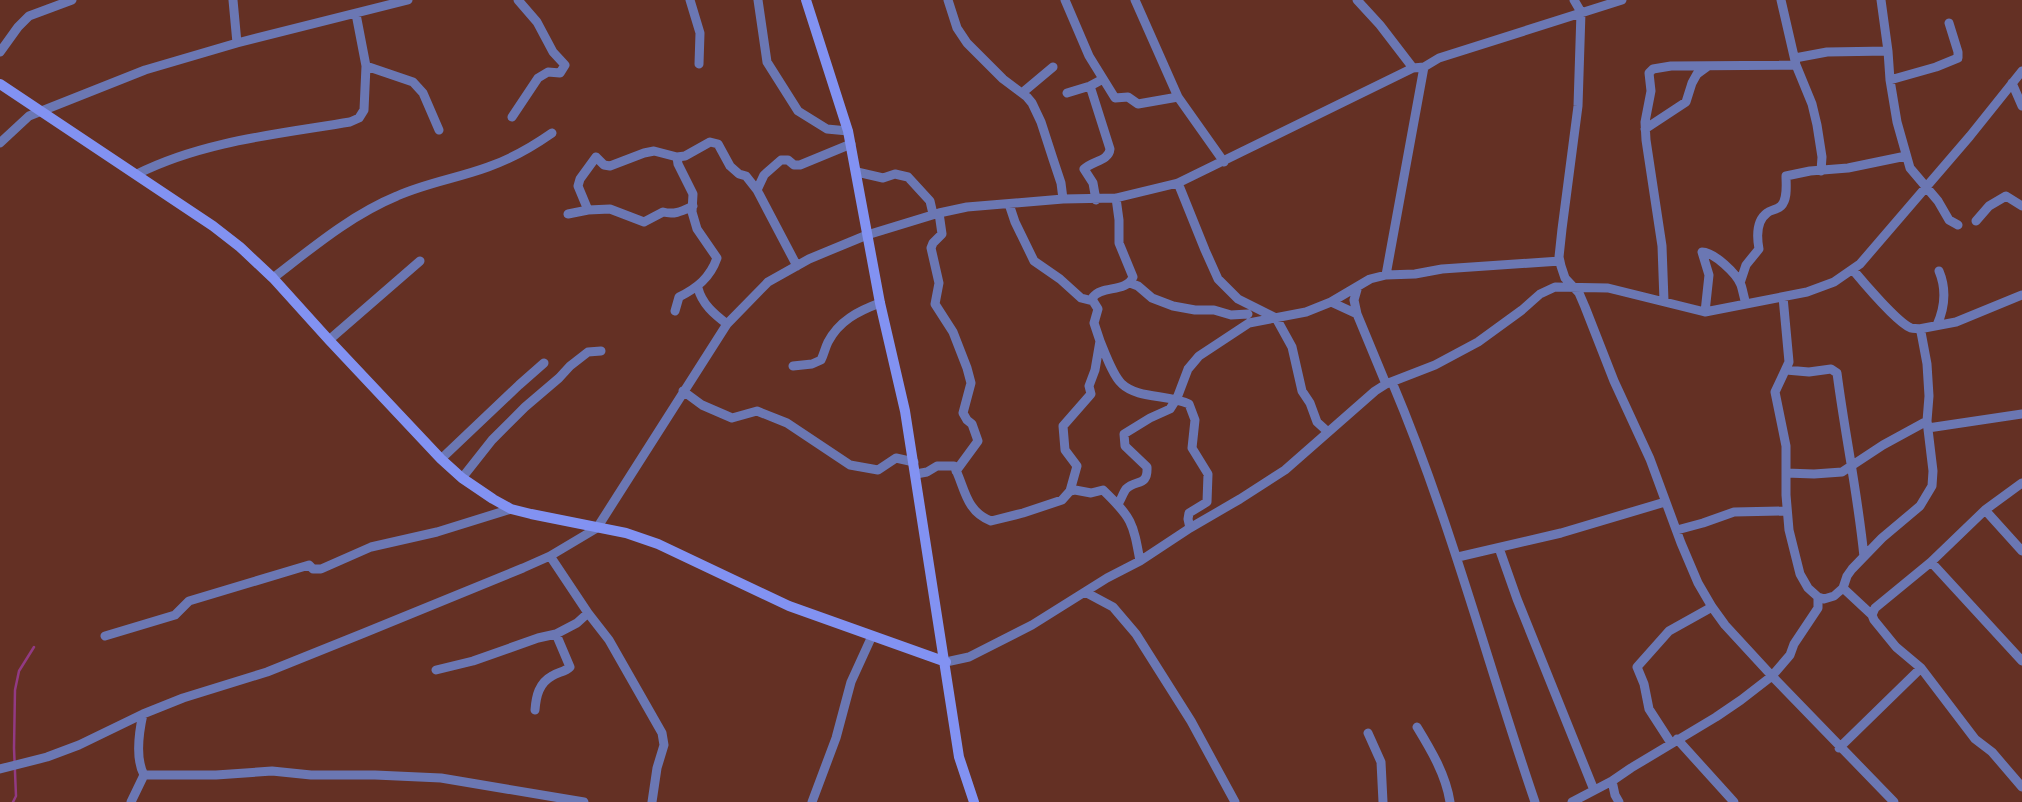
<svg xmlns="http://www.w3.org/2000/svg" width="2022" height="802" font-family="'Noto Sans',sans-serif">
	<style>
		.lines { fill: none; stroke-linecap: round; stroke-linejoin: round }
		.stream { stroke: #923a83; stroke-width: 2.5 }
		.street { stroke: #6b77b3; stroke-width: 9 }
		.secondary { stroke: #8292f2; stroke-width: 10 }
	</style>
	<rect width="100%" height="100%" fill="#643024"/>
	<g class="lines">
		<path class="stream" d="M13,802L16,796L14,748L15,690L19,671L34,647"/>
		<path class="street" d="M233,0L237,43
			M690,0L700,33L699,64
			M758,0L767,62L798,111L827,129L848,131
			M948,0L957,28L967,43L1003,79L1027,97L1032,103L1041,122L1053,159L1061,183L1063,199
			M1065,0L1089,56L1115,98L1128,97L1138,104L1178,97
			M1135,0L1178,97L1224,162
			M1357,0L1380,25L1413,68
			M1574,0L1581,12L1578,106L1562,229L1559,257L1561,266L1565,278L1579,293L1585,307L1614,381L1650,459L1681,543L1698,583L1712,607L1725,625L1772,676L1894,802
			M1781,0L1796,65L1812,104L1817,125L1822,157L1821,171
			M1888,51L1890,80L1897,122L1910,168L1938,201L1949,220L1958,225
			M0,52L18,27L29,16L72,0
			M1795,58L1827,52L1888,51L1881,0
			M366,66L413,82L423,93L439,130
			M1890,80L1936,67L1958,58V52L1949,23
			M2012,83L2022,106
			M1090,86L1110,149C1109,161 1092,161 1084,169L1093,183L1096,200
			M1022,93L1053,67
			M1067,93L1090,86L1103,79
			M512,117L538,78L548,72L560,73L565,65L553,52L537,22L518,0
			M1645,129L1686,102L1692,83L1697,74L1708,66
			M0,143L29,116L145,70L237,43L408,0
			M857,172L883,178L895,174L908,177L930,201L933,214
			M137,174C203,141 278,134 350,122L359,118L364,110L366,66L356,14
			M1178,183L1205,250L1218,279L1238,299L1276,318L1292,347L1302,391L1310,403L1317,422L1328,432
			M757,190L764,175L781,160H788L794,165H800L851,144
			M1009,204L1015,222L1034,261L1060,279L1081,298L1093,301
			M588,210L578,186L580,179L596,157L604,165L610,166L644,153L654,151L677,157L685,156L710,142L718,144L730,166L739,174L746,176L757,190L797,266
			M939,213L942,234L933,243L931,248L939,283L935,304L953,332L967,368L971,383L963,413L967,420L972,424L978,441L956,471
			M568,214L588,210L610,209L644,222L663,212C675,215 682,211 693,206
			M1976,221L1989,206L2006,196L2022,206
			M1386,275L1424,67
			M273,278C312,248 351,215 397,196C426,183 458,178 488,167C511,159 532,147 552,133
			M1130,283L1138,286L1152,298L1173,306L1195,310H1214L1231,315L1248,314
			M1740,283L1746,265L1759,249C1757,238 1756,221 1767,213C1770,210 1777,210 1781,206C1788,199 1786,185 1786,176L1810,171L1848,168L1906,156
			M1358,286L1354,300L1357,314L1386,384
			M698,288C702,304 714,314 727,324
			M1783,297L1789,362L1775,392L1786,446V495L1789,530L1800,574L1808,588L1818,597L1824,599L1834,596L1843,588L1872,615
			M1664,301L1662,246L1646,140L1645,122L1651,91L1649,73L1653,69L1671,66L1796,65
			M1331,302L1357,314
			M675,311L679,297C697,288 710,278 717,258L697,229L692,212L693,194L678,164L677,157
			M1705,312L1709,275L1702,252C1714,252 1737,274 1741,285C1743,291 1744,298 1746,304
			M1937,325C1945,307 1947,290 1939,271
			M1919,329L1956,322L2022,295
			M329,340L420,261
			M1100,341C1105,353 1113,376 1122,384C1138,399 1168,394 1189,404L1195,420L1192,448L1208,474L1207,502L1189,513L1188,519L1190,528
			M793,366L812,364L821,360C824,354 825,348 828,342C839,321 858,311 880,303
			M1786,370L1809,372L1831,369L1837,373C1845,435 1858,495 1864,557
			M1392,382C1450,519 1487,662 1535,802
			M683,391L702,405L732,418L757,411L787,423L850,465L878,470L896,458L914,462
			M1928,428L2022,414
			M441,459L519,385L544,363
			M1786,473L1814,474L1842,472L1883,445L1927,421
			M916,474L927,472L937,466H954C965,487 965,511 991,521L1023,513L1062,500L1070,491L1075,490L1091,493L1103,490C1132,518 1133,522 1140,561
			M462,478L492,440L525,407L559,378L570,366L588,352L601,351
			M1070,491L1077,466L1065,450L1063,426L1091,394L1089,386L1095,370L1100,341L1094,323L1098,309L1093,301V297C1102,285 1126,293 1133,277L1119,243V220L1116,198
			M1118,504C1121,500 1123,493 1126,489C1136,479 1148,487 1147,467L1125,446L1124,434L1150,418L1170,409L1177,398L1188,369L1199,356L1249,323L1306,312L1331,302L1370,279L1386,275L1415,274L1442,269L1560,261
			M1985,510L2022,551
			M1677,530L1703,523L1734,512L1786,511
			M1499,548L1517,599L1594,790
			M550,556L588,613L609,640L662,733L664,745L657,768L652,802
			M1458,557L1561,533L1665,502
			M1931,562L2022,661
			M1843,588L1847,576L1852,569L1882,538L1920,506L1932,486L1933,471L1927,421L1929,396L1927,364L1921,332L1919,329C1917,328 1914,329 1911,328C1898,323 1863,282 1853,270
			M1085,592L1113,607L1136,634L1191,721L1235,802
			M105,636L175,615L189,601L309,565L313,569H321L371,547L437,532L511,509
			M946,662L969,657L1032,625L1107,578L1140,561L1190,528L1240,499L1285,470L1375,391L1386,384L1435,365L1478,342L1522,310L1540,294L1555,287L1608,288L1705,312L1807,292L1834,282L1860,264L1970,136L2022,71
			M1921,668L1975,739L1992,752L2022,787
			M436,670L473,661L538,638L556,634L577,623L588,613
			M535,710C536,696 539,683 552,676C558,672 565,672 570,667L556,634
			M143,714C139,732 135,758 144,775H216L272,771L311,775H375L441,778L584,802
			M1417,727C1431,750 1446,775 1450,802
			M1368,733L1381,762L1383,802
			M1677,739L1734,802
			M1671,743L1649,709L1644,684L1637,667L1669,631L1712,607
			M1839,748L1921,668L1896,647L1874,620L1872,615L1875,608L1931,562L1985,510L2022,483
			M0,769L47,757L79,745L143,714L183,698L267,672L364,633L523,568L550,556L597,528L727,324L768,282L809,259L867,235L939,213L967,207L1063,199L1116,198L1178,183L1413,68L1424,67L1439,58L1622,0
			M1612,781L1615,795L1619,802
			M131,802L144,775
			M812,802L836,738L851,682L872,636
			M1572,802L1612,781L1631,768L1716,717L1741,700L1772,676L1790,655L1794,644L1818,608V597"/>
		<path class="secondary" d="M806,0L848,131L880,303L905,411L959,757L974,802
			M0,84L213,226L240,247L273,278L329,340L441,459L462,478L493,499L511,509L531,514L626,533L658,544L789,606L946,662"/>
	</g>
</svg>
